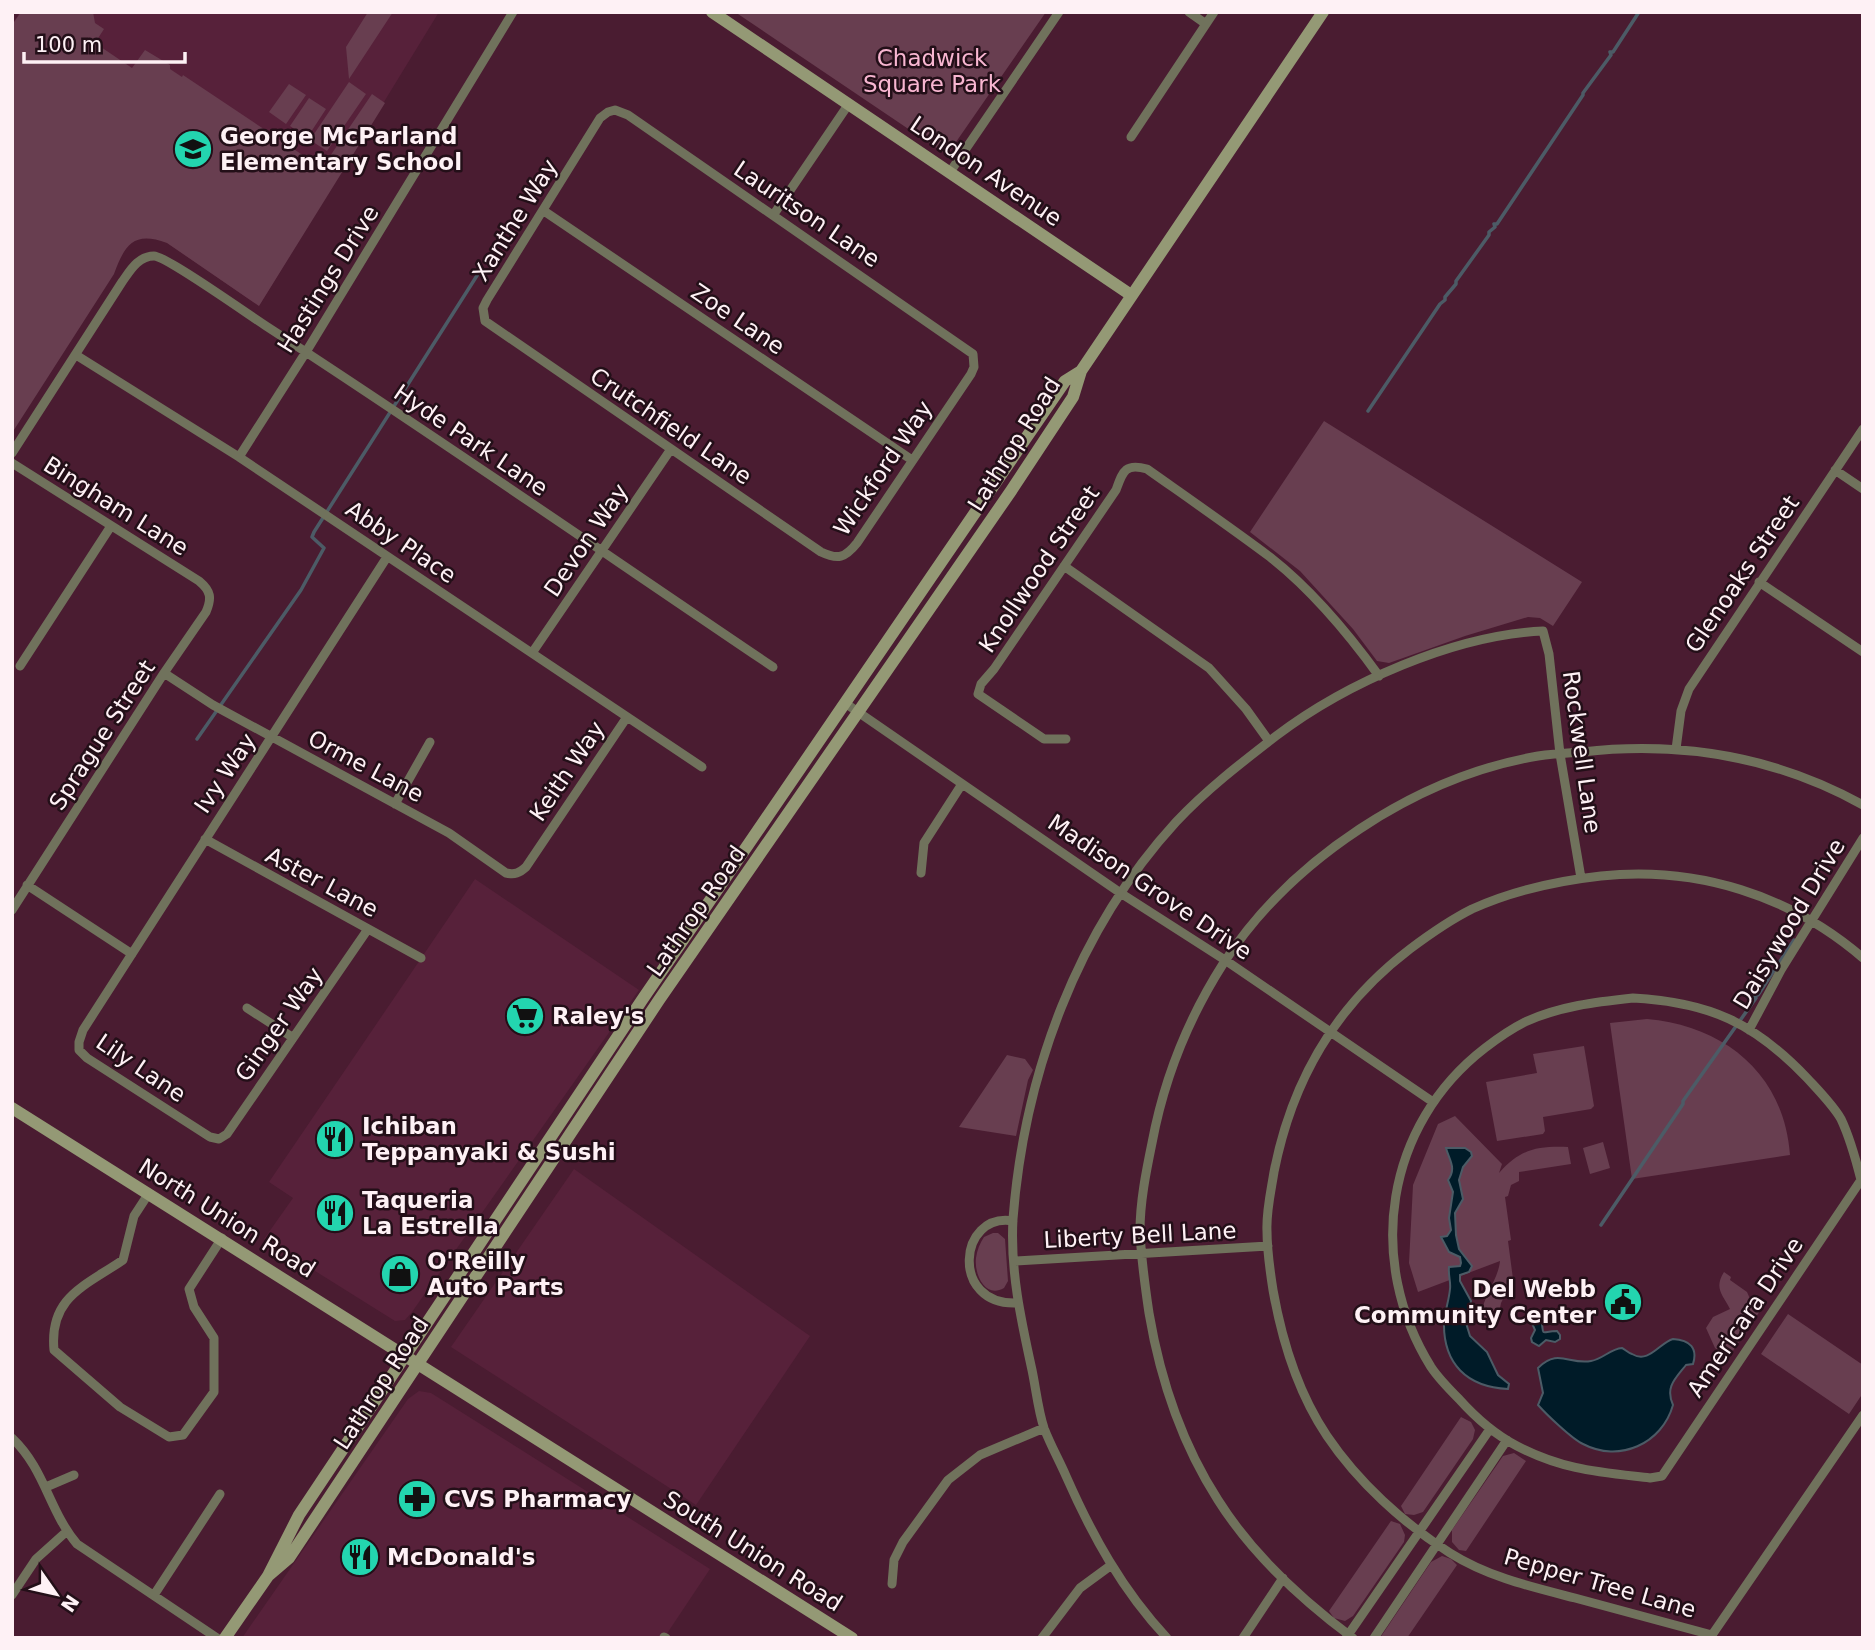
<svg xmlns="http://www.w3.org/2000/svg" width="1875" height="1650" font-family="'DejaVu Sans',sans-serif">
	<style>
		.built { fill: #57213a }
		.green { fill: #683e50 }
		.water { fill: #001b28; stroke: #4c5b66; stroke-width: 2 }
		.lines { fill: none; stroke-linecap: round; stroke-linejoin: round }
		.stream { stroke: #4c5b66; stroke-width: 3.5 }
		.street { stroke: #70725c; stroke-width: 9 }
		.secondary { stroke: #949975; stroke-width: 12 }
		.labels { text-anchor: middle; stroke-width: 5; stroke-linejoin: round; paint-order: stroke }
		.park-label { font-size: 23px; fill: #f8b6d1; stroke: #230f18 }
		.poi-label { font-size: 23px; font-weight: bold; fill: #fef1f5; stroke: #230f18; text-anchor: start }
		.street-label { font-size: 23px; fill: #fef1f5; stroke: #230f18 }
	</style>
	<rect width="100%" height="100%" fill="#4a1c31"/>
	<path class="built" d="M20,12H439L259,306L12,136V24Z
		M475,879L639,990L412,1312L405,1320L395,1321L264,1239L293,1198L269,1182Z
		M574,1169L810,1336L696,1505L451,1347Z
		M419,1391L431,1393L710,1569L664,1638H242L408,1399Z"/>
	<path class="green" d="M21,12H93L95,23L104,29L95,43L132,68L145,50L170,65V69L182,77L183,75L322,168L372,94L385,103L259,306L167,243C134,231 125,244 114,274L12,433V25Z
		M368,12H393L349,79L346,47Z
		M735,12H1046L947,155Z
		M349,82L366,94L327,151L310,140Z
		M289,84L306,95L286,124L269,112Z
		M309,98L326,109L307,138L290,126Z
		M1324,421L1582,582L1553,626L1540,618L1528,617L1465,636L1389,663L1377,661L1353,629L1300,571L1250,532Z
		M1647,1019C1725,1026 1784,1074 1790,1155L1632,1179L1610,1023Z
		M1584,1046L1594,1106L1591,1109L1543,1117L1545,1131L1543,1134L1497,1141L1486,1082L1537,1073L1533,1054Z
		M1007,1055L1025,1059L1033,1070L1028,1080L1016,1136L959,1127Z
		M1455,1116L1502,1164L1499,1173C1520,1149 1537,1146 1568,1147L1571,1164L1519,1172V1181L1511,1185L1508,1196L1505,1197L1511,1240L1508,1241L1513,1279L1501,1303L1496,1329H1491L1484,1323C1476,1303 1498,1283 1500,1261L1418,1292L1409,1263L1413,1185L1438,1124Z
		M1603,1142L1610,1168L1590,1174L1583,1148Z
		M993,1233H998L1005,1239L1008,1281L1004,1288C985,1299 974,1274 976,1258C977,1250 980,1243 984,1237Z
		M1724,1272L1731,1277L1730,1280L1747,1292L1751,1301L1762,1308L1728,1358L1715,1348L1706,1328L1713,1317L1730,1309C1722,1294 1714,1288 1724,1272Z
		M1788,1314L1863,1365V1393L1849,1414L1761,1354Z
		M1461,1417L1471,1422L1475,1430L1473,1439L1423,1512L1414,1515L1405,1514L1401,1506Z
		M1514,1453L1526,1461L1466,1551L1459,1550L1452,1542V1530L1503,1456Z
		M1391,1521L1400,1524L1405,1535L1404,1542L1353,1616L1345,1621L1334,1618L1329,1611Z
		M1442,1556L1451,1559L1457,1565L1407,1638H1380L1431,1562Z"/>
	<path class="water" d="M1446,1148H1465L1471,1152L1472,1156L1463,1167L1459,1180L1463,1199L1455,1213L1456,1235L1459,1249L1472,1266L1469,1272L1460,1275V1281L1471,1301L1466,1323L1470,1336L1487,1352L1498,1375L1509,1384L1508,1389C1467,1387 1443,1364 1444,1322C1445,1311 1449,1300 1450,1289C1451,1282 1448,1275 1449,1267L1460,1266L1461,1263L1460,1257L1449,1252L1441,1237L1447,1236L1451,1230L1449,1218L1453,1192L1448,1180C1457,1168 1449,1160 1446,1148Z
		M1536,1316L1541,1318C1545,1337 1538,1332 1557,1331L1560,1335V1339L1555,1342L1546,1340L1539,1346L1532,1342L1531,1338L1535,1330L1531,1321Z
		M1673,1339C1690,1340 1698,1348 1693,1364L1686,1365C1675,1379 1665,1387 1673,1405C1662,1444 1619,1463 1583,1444C1572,1439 1546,1414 1538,1405L1543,1393L1538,1368C1558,1348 1569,1365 1591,1361C1603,1359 1610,1349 1622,1348C1626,1350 1628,1353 1632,1354C1649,1364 1659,1343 1673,1339Z"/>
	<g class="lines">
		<path class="stream" d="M1368,411L1440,304L1445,300V297L1456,284V281L1489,235V232L1495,227L1494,224H1497L1583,95V93L1611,55L1610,52H1613L1639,12
			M197,739L301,590L324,548L312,537L314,532L478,274
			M1601,1225L1683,1104V1101L1756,998L1754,995H1758L1794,940"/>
		<path class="street" d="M1189,12L1206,24
			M615,110L628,115L973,354L974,367L971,374L857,543C845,558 838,560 821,552L485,321L483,308L487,300L600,118L608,112Z
			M1131,137L1214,12
			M950,172L1059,12
			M544,211L912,460
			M774,214L848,105
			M76,355L239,457L702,767
			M12,453L122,282C130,271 138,256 154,256C166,256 249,315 266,326C437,437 604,553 773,667
			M239,457L306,352L513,12
			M12,463L199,581C211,591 212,598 206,612L164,673L12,910
			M1835,470L1863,489
			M1064,566L1209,668L1246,709L1269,741
			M1759,582L1863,652
			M532,653L671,449
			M20,666L111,526
			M164,673L213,705L449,833L506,873C515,875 519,873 526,867L627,717
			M845,703L1122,894L1225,960L1433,1102
			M1066,739H1044L978,694L981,684L994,669L1116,490C1123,471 1125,463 1147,469C1188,498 1230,527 1270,557C1312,590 1348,633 1379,676
			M1676,749L1681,711L1689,689L1863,429
			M395,804L430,742
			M205,839L421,958
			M921,873L924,843L962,784
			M27,885L132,954
			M368,929L227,1134L219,1139L210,1137L87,1058L79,1050V1042L83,1030L387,557
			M1863,958C1790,895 1697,866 1601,876C1556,881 1514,890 1472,909C1450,920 1430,934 1410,949C1335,1006 1292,1080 1274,1172C1271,1191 1266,1212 1267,1231C1267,1251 1270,1271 1273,1290C1282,1341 1298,1393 1327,1436C1358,1482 1403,1523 1450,1553C1488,1577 1532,1587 1575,1598C1621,1610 1666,1623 1712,1635L1863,1415
			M1633,998C1709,1002 1755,1023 1807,1078C1818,1090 1833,1105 1841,1119C1850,1138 1856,1160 1861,1180L1662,1476L1650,1478C1599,1472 1563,1470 1517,1446C1494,1434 1476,1418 1459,1399C1449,1389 1439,1379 1431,1367C1365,1261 1385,1125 1485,1048C1498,1038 1511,1029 1525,1022C1560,1006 1596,1002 1633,998Z
			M247,1008L292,1037
			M1749,1030L1781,970L1863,838
			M149,1193L134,1216L123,1260C85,1286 49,1297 54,1350L120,1407L169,1437L183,1435L214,1392V1338L194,1307L189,1289L222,1238
			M1013,1221C958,1212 950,1306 1017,1303
			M1015,1261L1268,1246
			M12,1438C45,1469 49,1511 77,1544L217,1638
			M46,1487L74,1475
			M892,1584L894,1560L903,1542L948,1480L980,1455L1044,1428
			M12,1595L36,1559L66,1532
			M154,1595L220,1494
			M664,1637L666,1638
			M1042,1638L1080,1588L1110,1566
			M1167,1638C1122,1590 1092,1535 1066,1476C1059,1460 1050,1444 1044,1428C1038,1410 1036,1389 1032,1370C1021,1320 1010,1270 1013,1219C1024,1075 1077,930 1176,822C1206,790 1241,763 1276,736C1346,683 1454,635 1543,631L1549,654L1560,754L1581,878
			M1243,1638L1283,1578
			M1346,1638L1490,1429
			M1353,1638C1302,1600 1252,1554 1218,1500C1182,1444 1160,1378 1149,1313C1145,1286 1141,1258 1140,1231C1140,1202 1146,1172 1152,1143C1164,1079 1188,1019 1223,964C1290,860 1416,777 1538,756C1552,754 1568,753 1582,752C1681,741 1775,756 1863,805
			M1374,1638L1507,1440"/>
		<path class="secondary" d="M712,12L1131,295
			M12,1108L852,1638
			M268,1576L289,1558L659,1000L1011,491L1073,397L1081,371L1323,12
			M225,1638L268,1576L299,1515L642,1000L1065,381L1081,371"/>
	</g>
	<defs>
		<g id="school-disc" transform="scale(2.0125)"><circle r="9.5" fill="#23d5af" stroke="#230f18"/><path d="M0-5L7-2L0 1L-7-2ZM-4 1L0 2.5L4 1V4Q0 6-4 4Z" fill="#111"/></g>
		<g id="supermarket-disc" transform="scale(2.0125)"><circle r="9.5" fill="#23d5af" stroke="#230f18"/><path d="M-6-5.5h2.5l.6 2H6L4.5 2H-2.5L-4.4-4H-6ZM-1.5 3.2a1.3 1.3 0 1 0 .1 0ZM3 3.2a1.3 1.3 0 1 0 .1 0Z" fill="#111"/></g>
		<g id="restaurant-disc" transform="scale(2.0125)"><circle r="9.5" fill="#23d5af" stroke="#230f18"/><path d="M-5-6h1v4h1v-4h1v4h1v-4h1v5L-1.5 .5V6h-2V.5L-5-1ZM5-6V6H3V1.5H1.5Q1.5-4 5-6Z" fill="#111"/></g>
		<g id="shop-disc" transform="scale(2.0125)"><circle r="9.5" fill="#23d5af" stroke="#230f18"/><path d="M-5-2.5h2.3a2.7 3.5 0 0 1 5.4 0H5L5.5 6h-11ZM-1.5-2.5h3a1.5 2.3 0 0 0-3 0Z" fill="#111"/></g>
		<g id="civic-disc" transform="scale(2.0125)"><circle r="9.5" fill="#23d5af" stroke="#230f18"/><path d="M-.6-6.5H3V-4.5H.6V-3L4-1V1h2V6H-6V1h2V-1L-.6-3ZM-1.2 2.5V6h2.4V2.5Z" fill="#111"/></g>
		<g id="pharmacy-disc" transform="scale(2.0125)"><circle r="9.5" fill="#23d5af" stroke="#230f18"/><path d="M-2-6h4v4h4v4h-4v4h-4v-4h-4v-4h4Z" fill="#111"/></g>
	</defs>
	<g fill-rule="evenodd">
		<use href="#school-disc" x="193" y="149"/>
		<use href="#supermarket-disc" x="525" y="1016"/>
		<use href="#restaurant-disc" x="335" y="1139"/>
		<use href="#restaurant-disc" x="335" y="1213"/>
		<use href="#shop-disc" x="400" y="1274"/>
		<use href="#civic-disc" x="1623" y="1302"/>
		<use href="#pharmacy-disc" x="417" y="1499"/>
		<use href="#restaurant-disc" x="360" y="1557"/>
	</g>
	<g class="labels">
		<g class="park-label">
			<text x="932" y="66">Chadwick<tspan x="932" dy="26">Square Park</tspan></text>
		</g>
		<g class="poi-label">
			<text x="220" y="144">George McParland<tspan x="220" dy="26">Elementary School</tspan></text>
			<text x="552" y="1024">Raley's</text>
			<text x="362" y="1134">Ichiban<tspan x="362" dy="26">Teppanyaki &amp; Sushi</tspan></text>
			<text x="362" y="1208">Taqueria<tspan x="362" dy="26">La Estrella</tspan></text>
			<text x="427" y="1269">O'Reilly<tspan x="427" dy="26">Auto Parts</tspan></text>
			<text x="1596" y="1297" text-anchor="end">Del Webb<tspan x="1596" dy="26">Community Center</tspan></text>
			<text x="444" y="1507">CVS Pharmacy</text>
			<text x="387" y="1565">McDonald's</text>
		</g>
		<g class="street-label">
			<text transform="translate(986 171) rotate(34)" y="8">London Avenue</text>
			<text transform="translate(807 214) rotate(34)" y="8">Lauritson Lane</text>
			<text transform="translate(515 220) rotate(-58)" y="8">Xanthe Way</text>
			<text transform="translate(328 279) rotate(-58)" y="8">Hastings Drive</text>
			<text transform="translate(738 319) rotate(34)" y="8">Zoe Lane</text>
			<text transform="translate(671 426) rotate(34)" y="8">Crutchfield Lane</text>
			<text transform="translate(471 440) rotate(34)" y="8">Hyde Park Lane</text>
			<text transform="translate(1014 444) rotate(-58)" y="8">Lathrop Road</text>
			<text transform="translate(883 468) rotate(-56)" y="8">Wickford Way</text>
			<text transform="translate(116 506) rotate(32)" y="8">Bingham Lane</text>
			<text transform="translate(586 540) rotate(-56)" y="8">Devon Way</text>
			<text transform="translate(401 542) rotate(34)" y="8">Abby Place</text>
			<text transform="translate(1039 569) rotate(-56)" y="8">Knollwood Street</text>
			<text transform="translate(1742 574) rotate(-56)" y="8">Glenoaks Street</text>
			<text transform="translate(102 735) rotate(-57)" y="8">Sprague Street</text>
			<text transform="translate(1582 752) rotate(82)" y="8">Rockwell Lane</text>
			<text transform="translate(366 766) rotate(28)" y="8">Orme Lane</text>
			<text transform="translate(567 771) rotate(-56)" y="8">Keith Way</text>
			<text transform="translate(225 773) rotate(-56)" y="8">Ivy Way</text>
			<text transform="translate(322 882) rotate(28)" y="8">Aster Lane</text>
			<text transform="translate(1150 887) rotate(34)" y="8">Madison Grove Drive</text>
			<text transform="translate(696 911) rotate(-55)" y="8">Lathrop Road</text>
			<text transform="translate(1789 924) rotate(-59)" y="8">Daisywood Drive</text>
			<text transform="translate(279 1024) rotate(-55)" y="8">Ginger Way</text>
			<text transform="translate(141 1068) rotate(34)" y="8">Lily Lane</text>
			<text transform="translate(227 1218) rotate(32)" y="8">North Union Road</text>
			<text transform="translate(1140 1235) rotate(-3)" y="8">Liberty Bell Lane</text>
			<text transform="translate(1745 1317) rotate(-56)" y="8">Americara Drive</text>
			<text transform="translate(381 1383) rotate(-57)" y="8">Lathrop Road</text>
			<text transform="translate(753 1551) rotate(32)" y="8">South Union Road</text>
			<text transform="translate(1600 1583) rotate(16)" y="8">Pepper Tree Lane</text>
		</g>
	</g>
	<rect width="1875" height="1650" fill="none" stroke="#fef1f5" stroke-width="28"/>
	<g transform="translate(56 1594) rotate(124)" stroke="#230f18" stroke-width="5" paint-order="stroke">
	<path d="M0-5L12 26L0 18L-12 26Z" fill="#fef1f5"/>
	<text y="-10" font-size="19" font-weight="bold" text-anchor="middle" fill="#fef1f5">N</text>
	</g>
	<path d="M24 52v10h161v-10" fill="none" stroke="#fef1f5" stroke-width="3.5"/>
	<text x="35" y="52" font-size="21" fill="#fef1f5" stroke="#230f18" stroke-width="5" paint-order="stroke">100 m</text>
</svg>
